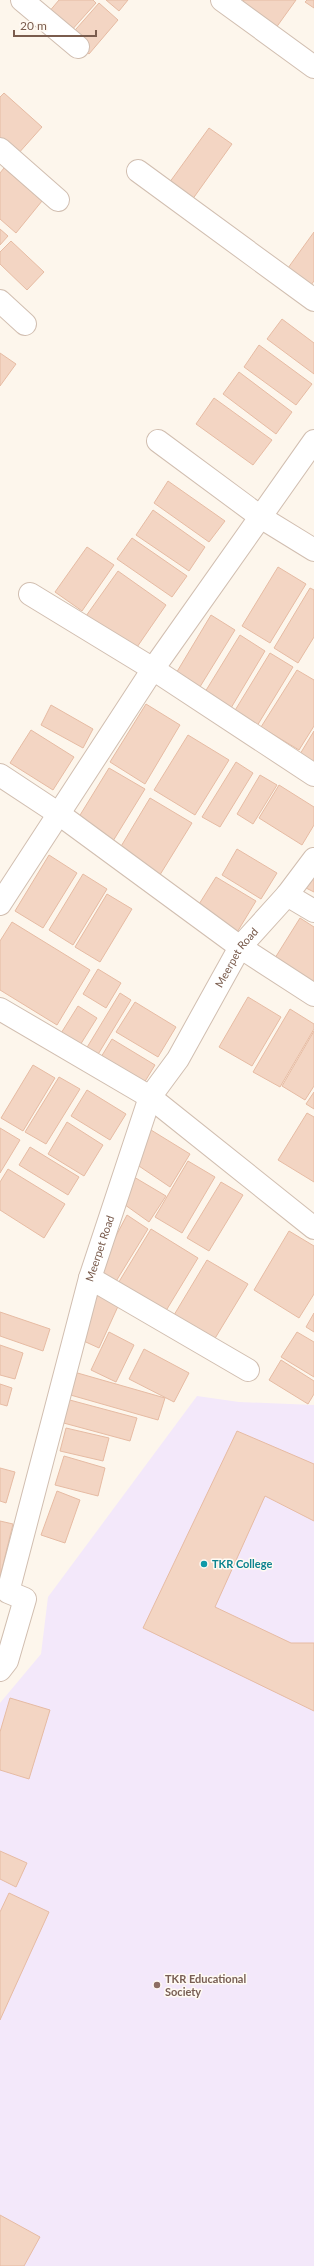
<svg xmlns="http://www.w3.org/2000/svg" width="314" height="2266" font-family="Lato,sans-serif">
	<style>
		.education { fill: #f3e8fa }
		.building { fill: #f3d5c3; stroke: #e6bba3 }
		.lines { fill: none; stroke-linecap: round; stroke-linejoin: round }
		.minor-casing { stroke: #d1beb0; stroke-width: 24 }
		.minor { stroke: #fff; stroke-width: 22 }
		.culture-dot { fill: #0f9aa8; stroke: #fffaf3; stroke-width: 1.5 }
		.education-dot { fill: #8d6e63; stroke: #fffaf3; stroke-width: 1.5 }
		.labels { text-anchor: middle; stroke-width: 3; stroke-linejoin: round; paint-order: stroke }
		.street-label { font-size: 11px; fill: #7a5c4d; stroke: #fffaf3 }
		.culture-label { font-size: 11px; font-weight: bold; fill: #0d838f; stroke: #fffaf3; text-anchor: start }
		.education-label { font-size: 11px; font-weight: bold; fill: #785e54; stroke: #fffaf3; text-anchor: start }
	</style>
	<rect width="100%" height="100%" fill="#fdf6ec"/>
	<path class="education" d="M197,1396L239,1402L314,1405V2266H0V1703L41,1654L48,1597Z"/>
	<path class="building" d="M59,0H93L96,3L70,32L48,13Z
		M106,0H128L119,11Z
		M244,0H296L273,32L238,8Z
		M307,0H314V8L305,2Z
		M99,3L118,20L89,54L69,37Z
		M4,93L42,127L17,155L0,139V97Z
		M209,128L232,144L187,207L164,190Z
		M4,168L42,201L16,233L0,219V173Z
		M0,229L8,236L0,245Z
		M314,232V281L311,285L288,268Z
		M11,241L44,272L27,290L0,264V252Z
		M282,319L314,343V374L267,339Z
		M259,345L312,384L296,405L244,367Z
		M0,353L16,364L0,386Z
		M239,372L292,412L276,434L223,394Z
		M214,398L272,440L253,465L196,424Z
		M168,481L225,521L209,542L154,503Z
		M153,510L205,547L189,571L136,535Z
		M132,538L187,576L172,597L117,559Z
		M87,547L114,565L82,611L55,592Z
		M278,567L306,584L270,643L242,626Z
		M118,571L166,605L135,650L86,616Z
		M310,588L314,590V637L298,663L274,648Z
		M211,615L235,630L198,690L175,675Z
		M240,635L265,651L231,708L205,692Z
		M270,653L293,667L257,726L234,712Z
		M297,670L314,680V726L299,750L261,727Z
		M146,704L180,725L145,784L110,762Z
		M51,705L93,729L83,748L41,725Z
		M31,730L74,757L53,790L10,763Z
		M314,731V769L297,759Z
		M188,735L229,760L195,815L154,790Z
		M236,762L253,773L220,827L202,817Z
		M109,768L145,789L113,841L77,820Z
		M260,775L277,785L253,824L237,814Z
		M279,785L314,807V825L302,845L259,818Z
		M150,798L192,823L158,878L117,853Z
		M237,849L277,873L261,899L222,875Z
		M49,855L77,873L43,928L15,911Z
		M83,874L107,889L73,945L49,930Z
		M314,875V892L306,888Z
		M216,877L256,901L236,934L196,909Z
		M107,894L132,909L100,962L75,947Z
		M300,918L314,927V982L275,958Z
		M12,922L90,970L57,1025L0,990V941Z
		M98,969L121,983L106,1008L83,994Z
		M120,993L131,1000L94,1061L83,1054Z
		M248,997L281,1017L252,1066L219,1047Z
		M135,1002L176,1027L158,1057L116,1032Z
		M78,1006L97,1018L77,1050L58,1038Z
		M290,1009L314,1024V1029L280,1087L253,1072Z
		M314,1031V1086L305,1100L282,1086Z
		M112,1039L155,1065L141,1088L98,1062Z
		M33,1065L55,1078L23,1131L1,1118Z
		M59,1077L80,1089L46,1144L25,1132Z
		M87,1090L126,1114L110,1140L71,1116Z
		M314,1092V1109L306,1104Z
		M307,1113L314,1117V1182L278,1160Z
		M67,1122L103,1145L84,1176L48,1154Z
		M0,1128L20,1140L0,1173Z
		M151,1130L190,1154L170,1187L133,1162Z
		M30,1147L79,1177L68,1195L19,1165Z
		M188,1161L215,1177L182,1233L155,1217Z
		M8,1169L65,1204L44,1238L0,1210V1182Z
		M134,1177L166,1196L149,1222L121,1202Z
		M221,1182L243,1195L209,1251L187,1238Z
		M127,1215L148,1229L115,1283L98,1270Z
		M151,1229L198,1258L164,1314L117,1285Z
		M289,1231L314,1246V1294L299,1318L254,1290Z
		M207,1260L248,1284L214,1340L174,1315Z
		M99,1292L120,1302L99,1348L77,1338Z
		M0,1312L50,1329L43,1351L0,1336Z
		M314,1313V1332L306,1327Z
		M109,1332L134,1345L116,1382L91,1370Z
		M297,1332L314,1342V1377L281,1357Z
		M0,1345L23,1353L15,1379L0,1375Z
		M144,1349L189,1373L174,1402L129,1379Z
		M281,1360L314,1381V1394L308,1404L269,1380Z
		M74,1372L165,1398L158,1420L67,1394Z
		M0,1384L12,1388L7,1406L0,1404Z
		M66,1399L137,1418L130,1441L60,1422Z
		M66,1428L109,1438L103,1461L60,1451Z
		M237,1431L314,1464V1521L265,1496L215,1607L291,1643H314V1711L143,1628Z
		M64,1456L105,1468L98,1496L55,1485Z
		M0,1468L15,1472L6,1503L0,1501Z
		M57,1491L80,1500L65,1543L41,1535Z
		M0,1521L13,1524L0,1577Z
		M10,1698L50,1710L29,1779L0,1770V1732Z
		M0,1851L27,1863L16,1887L0,1879Z
		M9,1893L49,1912L0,2020V1912Z
		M0,2215L40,2237L24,2266H0Z"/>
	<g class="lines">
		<g class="minor-casing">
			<g id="minor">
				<path d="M22,0L78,47"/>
				<path d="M222,0L314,67"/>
				<path d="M0,149L58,200"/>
				<path d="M138,171L314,300"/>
				<path d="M0,301L25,324"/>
				<path d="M158,441L262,518L314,550"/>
				<path d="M30,594L153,669L314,775"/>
				<path d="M0,775L59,814L240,947L314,995"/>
				<path d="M287,895L314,911"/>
				<path d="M0,904L153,669L314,441"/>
				<path d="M0,1009L150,1097L314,1228"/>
				<path d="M90,1278L248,1370"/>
				<path id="s1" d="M0,1670L7,1661L25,1599L8,1592L90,1278L150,1097L178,1059L240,947L287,895L314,859"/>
			</g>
		</g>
		<use href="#minor" class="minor"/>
	</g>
	<circle class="culture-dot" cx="204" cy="1564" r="4"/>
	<circle class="education-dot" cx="157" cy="1985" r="4"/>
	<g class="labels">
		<g class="street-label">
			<text dy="4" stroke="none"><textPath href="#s1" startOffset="774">Meerpet Road</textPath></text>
			<text dy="4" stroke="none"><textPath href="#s1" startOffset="450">Meerpet Road</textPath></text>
		</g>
		<g class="culture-label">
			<text x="212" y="1568">TKR College</text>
		</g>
		<g class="education-label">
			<text x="165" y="1983">TKR Educational<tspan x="165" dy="13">Society</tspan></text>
		</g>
	</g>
	<path d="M14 30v6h82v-6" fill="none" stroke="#7a5c4d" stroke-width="2"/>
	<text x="20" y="30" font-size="12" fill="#7a5c4d" stroke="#fffaf3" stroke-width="3" paint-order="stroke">20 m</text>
</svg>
